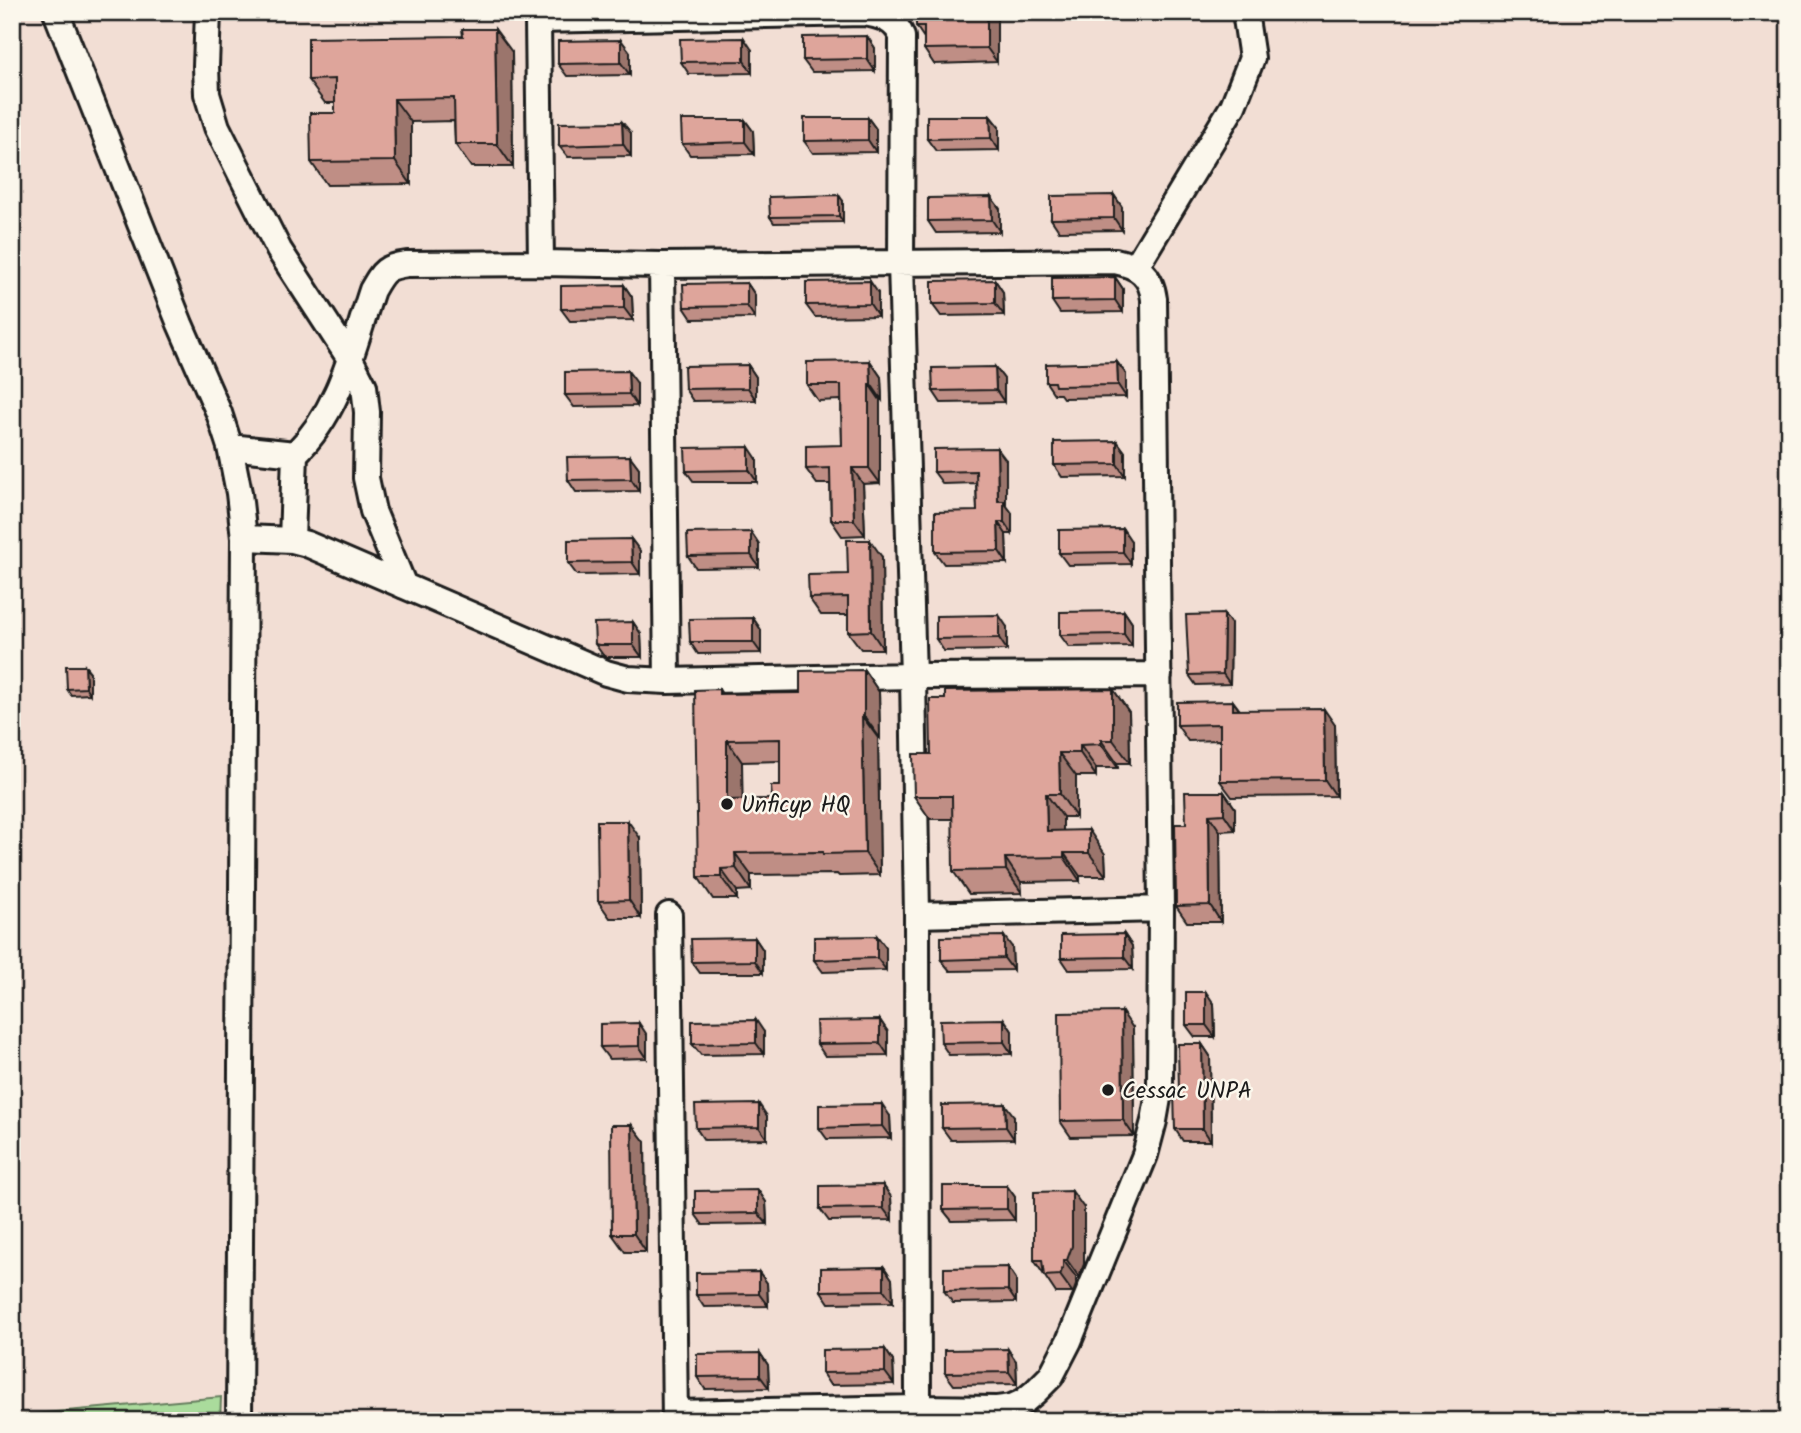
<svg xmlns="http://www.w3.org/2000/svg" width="1801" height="1433" font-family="Kalam,sans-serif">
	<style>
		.green { fill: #aadb9c; stroke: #637c5c; stroke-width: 2 }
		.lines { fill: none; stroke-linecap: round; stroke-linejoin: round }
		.street-casing { stroke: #1c1c1c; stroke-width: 30 }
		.street { stroke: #fbf7ec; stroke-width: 24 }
		.wall { fill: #bf8e85; stroke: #1c1c1c; stroke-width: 2; fill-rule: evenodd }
		.shaded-wall { fill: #9b746c; stroke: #1c1c1c; stroke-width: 2 }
		.building { fill: #dea59b; stroke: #1c1c1c; stroke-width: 2; fill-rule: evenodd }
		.poi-dot { fill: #1c1c1c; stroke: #fbf7ec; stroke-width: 2.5 }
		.labels { text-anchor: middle; stroke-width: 5; stroke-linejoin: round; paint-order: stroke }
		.poi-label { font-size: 23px; fill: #1c1c1c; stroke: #fbf7ec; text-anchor: start }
	</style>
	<rect width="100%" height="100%" fill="#f2ded4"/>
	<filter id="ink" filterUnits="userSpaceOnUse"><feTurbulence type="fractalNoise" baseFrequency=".0143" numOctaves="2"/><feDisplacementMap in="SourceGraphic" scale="14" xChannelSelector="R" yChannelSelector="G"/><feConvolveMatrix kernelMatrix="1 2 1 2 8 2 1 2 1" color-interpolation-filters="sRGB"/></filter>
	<g filter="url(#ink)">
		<path class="green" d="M221,1397L220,1421H12V1416Z"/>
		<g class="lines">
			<g class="street-casing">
				<path id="street" d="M56,12L180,324L219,413L230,447L239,493L244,538L239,1421
					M208,12L206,66L207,94L217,127L279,250L350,359L364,386L367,412L366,478L373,511L404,586
					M541,263L538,20L864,13C880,15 896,20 902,37L901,264L913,676L917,915L918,1408
					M662,265L667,681
					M1135,268L1233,106L1252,58L1245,12
					M230,447L295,454L292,540L244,538
					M295,454C341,409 352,350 372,290C383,271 385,267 407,264L541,263L662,265L1115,261C1139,266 1151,275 1154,299L1161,909L1160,1087L1154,1121L1145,1155L1069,1341L1051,1376L1035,1392L1023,1402L1012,1407L997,1409L918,1408L675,1413
					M292,540L307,544L606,673L628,679L667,681L913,676L1159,675
					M669,915L675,1421
					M917,915L1161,909"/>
			</g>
			<use href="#street" class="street"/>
		</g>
		<path class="wall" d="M916,12H997V62L934,64L924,49V38L916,26Z
			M867,36L875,48V71L812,72L803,60Z
			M621,40L630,52V75L567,76L558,64Z
			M752,50V73L689,74L681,62Z
			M512,52L513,167H471L455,144L454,121L411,122V184L327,185L311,162L335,113V103H325L308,80Z
			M990,116L999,127V150L936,151L927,139Z
			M868,118L876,129V152L813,153L804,141Z
			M745,120L753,131L754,154L690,155L682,144Z
			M622,122L631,133V156L568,157L559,146Z
			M1114,195L1122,207V230L1059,231L1051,219Z
			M991,197L1000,209V232L936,233L928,221Z
			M843,201V222L774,223L770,217Z
			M1115,277L1123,289V312L1060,313L1052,301Z
			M995,280L1003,292L1004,315L941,316L932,304Z
			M747,283L755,295V318L692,319L684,307Z
			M624,285L632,297L633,320L570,321L561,309Z
			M878,293V316L815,317L806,305Z
			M870,361L881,377L882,400H880V483L863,484L865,535L842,536L831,520L830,484H817L806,469L842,445L841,400L818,401L807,385Z
			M1117,362L1126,374V397L1063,398L1060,394H1054L1046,382Z
			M748,365L756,377V400L693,401L685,389Z
			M995,367L1004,379V402L941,403L933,391Z
			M637,383V406L574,407L565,395Z
			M1117,441L1125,452V476L1062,477L1054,465Z
			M630,456L639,468V491L576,492L568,480Z
			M757,459V482H694L686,471Z
			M1006,460V505L1012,513V534H1006L1007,563L944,564L935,552L977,511L976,483L943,484L934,472Z
			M751,532L759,544V567L696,568L688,556Z
			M631,539L640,551V574L577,575L568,563Z
			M1131,541V564L1068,565L1059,553Z
			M882,557L883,649H861L848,632V615H821L809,598L848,574Z
			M1124,611L1132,623V646L1069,647L1060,635Z
			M753,618L761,630V653L698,654L690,642Z
			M633,622L641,634L642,657H607L603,655L595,644Z
			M1231,624L1230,684L1196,685L1189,675Z
			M1007,627V650L944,651L936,639Z
			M85,666L90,672V694L71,695L67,689Z
			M864,670L879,692L880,738H878L880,875L839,876L837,874L751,875V890L737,891V899H713L698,877L719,689L722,694L800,693ZM780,761V786L772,799L742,800V762Z
			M1113,689L1129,712L1130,763H1117L1118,768H1096V776H1076V817H1063V831L1105,854L1106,876H1080V881L1021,882L1022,893L969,894L953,871V819H930L914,796L931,754L945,699Z
			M1233,701L1240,710L1335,725L1336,796L1232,797L1220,781V740L1188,741L1177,725Z
			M1224,792L1235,808V830L1220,831L1221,922H1187L1176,906L1186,824Z
			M640,838L641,918H610L598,901Z
			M1124,934L1132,946L1133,969L1069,970L1061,958Z
			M877,936L886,948V970L823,972L814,960Z
			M755,938L763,950V973H700L692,962Z
			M1012,947L1013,970L950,971L941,960Z
			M1214,1004L1215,1037H1195L1186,1025Z
			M1004,1019L1012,1031V1054L949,1055L941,1043Z
			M880,1020L888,1032V1055L825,1056L817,1044Z
			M1133,1028L1134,1136L1071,1137L1060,1121Z
			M764,1032V1054L701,1055L692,1044Z
			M647,1035V1058L609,1059L600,1047Z
			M1202,1044L1210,1056L1211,1141H1183L1175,1129L1179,1091Z
			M767,1116V1139L704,1140L696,1128Z
			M890,1116L891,1138L827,1139L819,1128Z
			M1014,1116V1139L951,1140L942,1128Z
			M632,1125L645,1142L646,1252H625L612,1234Z
			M883,1185L891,1197L892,1220L829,1221L820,1209Z
			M1007,1186L1015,1197V1220L952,1221L943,1210Z
			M758,1190L766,1202L767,1224L703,1225L695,1214Z
			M1084,1208V1264L1079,1277H1076V1285L1073,1293H1056L1034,1260Z
			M884,1267L892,1279L893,1302L829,1303L821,1291Z
			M1008,1267L1016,1279V1302L953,1303L944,1291Z
			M759,1272L767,1283L768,1306L704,1307L696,1295Z
			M885,1349L893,1361L894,1384L830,1385L822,1373Z
			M760,1353L768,1365L769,1388L705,1389L697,1377Z
			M1016,1361L1017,1384L954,1385L945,1373Z"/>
		<path class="shaded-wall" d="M987,12H997V62L987,48Z
			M495,29L512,52L513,167L497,144Z
			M867,36L875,48V71L867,59Z
			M744,38L752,50V73L744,61Z
			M621,40L630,52V75L621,63Z
			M394,99L411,122V184L395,161Z
			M990,116L999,127V150L991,138Z
			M868,118L876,129V152L868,140Z
			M745,120L753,131L754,154L745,142Z
			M622,122L631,133V156L623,144Z
			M839,195L843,201V222L839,216Z
			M1114,195L1122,207V230L1114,218Z
			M991,197L1000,209V232L992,220Z
			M1115,277L1123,289V312L1115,300Z
			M995,280L1003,292L1004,315L995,303Z
			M870,281L878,293V316L870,304Z
			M747,283L755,295V318L747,306Z
			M624,285L632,297L633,320L624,308Z
			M870,361L881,377L882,400L871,384Z
			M1117,362L1126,374V397L1118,385Z
			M748,365L756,377V400L748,388Z
			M995,367L1004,379V402L996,390Z
			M628,371L637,383V406L629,394Z
			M869,384L880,400V483L869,468Z
			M1117,441L1125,452V476L1117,464Z
			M749,447L757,459V482L749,470Z
			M997,448L1006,460V505L1012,513V534L1004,522L998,501Z
			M630,456L639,468V491L631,479Z
			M852,468L863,484L865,535L854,520Z
			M998,522L1006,534L1007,563L999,551Z
			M1123,529L1131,541V564L1123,552Z
			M751,532L759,544V567L751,555Z
			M631,539L640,551V574L632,562Z
			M870,540L882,557L883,649L871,631Z
			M1124,611L1132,623V646L1124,634Z
			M1224,614L1231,624L1230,684L1223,674Z
			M999,615L1007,627V650L999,638Z
			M753,618L761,630V653L753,642Z
			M633,622L641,634L642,657L633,645Z
			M85,666L90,672V694L86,688Z
			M864,670L879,692L880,738L864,716Z
			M1113,689L1129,712L1130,763L1113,740Z
			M1233,701L1244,717L1233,710Z
			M1324,709L1335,725L1336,796L1325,780Z
			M862,716L878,738L880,875L865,853Z
			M727,740L742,762L743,822L727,800Z
			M1101,740L1117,763L1118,768L1101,744Z
			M1080,745L1096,768V776L1080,753Z
			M1059,753L1076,776V817L1060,794Z
			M1224,792L1235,808V830L1224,814Z
			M1046,794L1063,817V854L1047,831Z
			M1209,815L1220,831L1221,922L1210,905Z
			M628,821L640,838L641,918L629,900Z
			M1089,830L1105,854L1106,876L1089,853Z
			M735,853L751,875V890L736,868Z
			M1064,853L1080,876V881L1064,857Z
			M1005,858L1021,882L1022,893L1006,870Z
			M721,869L737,891V899L721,877Z
			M1124,934L1132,946L1133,969L1124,957Z
			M877,936L886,948V970L877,958Z
			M1004,936L1012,947L1013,970L1004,958Z
			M755,938L763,950V973L755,961Z
			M1206,992L1214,1004L1215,1037L1206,1025Z
			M1122,1012L1133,1028L1134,1136L1123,1120Z
			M1004,1019L1012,1031V1054L1004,1042Z
			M756,1020L764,1032V1054L756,1043Z
			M880,1020L888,1032V1055L880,1043Z
			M639,1023L647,1035V1058L639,1046Z
			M1202,1044L1210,1056L1211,1141L1203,1129Z
			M759,1104L767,1116V1139L759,1127Z
			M882,1104L890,1116L891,1138L882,1126Z
			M1005,1104L1014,1116V1139L1006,1127Z
			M632,1125L645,1142L646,1252L634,1234Z
			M883,1185L891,1197L892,1220L883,1208Z
			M1007,1186L1015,1197V1220L1007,1209Z
			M758,1190L766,1202L767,1224L758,1213Z
			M1072,1191L1084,1208V1264L1079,1277L1067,1260Z
			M1063,1260L1076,1277V1285L1073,1293L1060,1275Z
			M884,1267L892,1279L893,1302L884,1290Z
			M1008,1267L1016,1279V1302L1008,1290Z
			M759,1272L767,1283L768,1306L759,1294Z
			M885,1349L893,1361L894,1384L885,1372Z
			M1008,1349L1016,1361L1017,1384L1009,1372Z
			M760,1353L768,1365L769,1388L760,1376Z"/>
		<path class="building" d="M916,12H987V48L924,49V26H916Z
			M462,29H495L497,144H455L454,98L394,99L395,161L311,162L310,113H335V79L308,80V38L463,36Z
			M867,36V59L803,60V37Z
			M744,38V61L681,62L680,39Z
			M621,40V63L558,64V41Z
			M927,116H990L991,138L927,139Z
			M804,118H868V140L804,141Z
			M681,120H745V142L682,144Z
			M622,122L623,144L559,146V123Z
			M839,195V216L770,217L769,197Z
			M1114,195V218L1051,219V196Z
			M991,197L992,220L928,221V198Z
			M1115,277V300L1052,301V278Z
			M995,280V303L932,304V281Z
			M870,281V304L806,305V282Z
			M747,283V306L684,307L683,284Z
			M624,285V308L561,309V286Z
			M870,361L871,384H869V468H852L854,520H831L830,468L806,469V446L842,445L841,385H807V362Z
			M1117,362L1118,385L1055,386L1054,382H1046V364Z
			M748,365V388L685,389L684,366Z
			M995,367L996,390L933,391L932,368Z
			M628,371L629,394L565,395V372Z
			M1117,441V464L1054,465V442Z
			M749,447V470L686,471L685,448Z
			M997,448L998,501H1004V522H998L999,551L935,552V512L977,511L976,471L934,472V449Z
			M630,456L631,479L568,480L567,457Z
			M1123,529V552L1059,553V530Z
			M751,532V555L688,556L687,533Z
			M631,539L632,562L568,563V540Z
			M847,540H870L871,631L848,632V597L809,598L808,575L848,574Z
			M1124,611V634L1060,635V612Z
			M1224,614L1223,674L1189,675L1186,615Z
			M999,615V638L936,639V616Z
			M753,618V642H690L689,619Z
			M633,622V645H599L595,644L594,623Z
			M66,666H85L86,688L67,689Z
			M864,670V716H862L865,853L823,854V852L735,853L736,868L721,869V877H698L695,690L719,689V694L800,693V671ZM780,739V786H771L772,799L727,800V740Z
			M1113,689V740H1101V744L1080,745V753H1059L1060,794H1046L1047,831L1089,830V853H1064V857L1005,858L1006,870L953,871L952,796H914L913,754H931L930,699H945V691Z
			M1233,701V710L1324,709L1325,780L1220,781V724L1177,725V702Z
			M1185,792H1224V814L1209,815L1210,905L1176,906L1175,824H1186Z
			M597,821H628L629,900L598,901Z
			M1124,934V957L1061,958V935Z
			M877,936V958L814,960V937Z
			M1004,936V958L941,960V937Z
			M755,938V961L692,962L691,939Z
			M1186,992H1206V1025H1186Z
			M1122,1012L1123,1120L1060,1121L1059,1013Z
			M1004,1019V1042L941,1043L940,1020Z
			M756,1020V1043L692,1044V1021Z
			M880,1020V1043L817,1044L816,1021Z
			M639,1023V1046L600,1047V1024Z
			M1178,1044H1202L1203,1129H1175L1174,1091H1179Z
			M759,1104V1127L696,1128L695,1105Z
			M882,1104V1126L819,1128V1105Z
			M1005,1104L1006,1127L942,1128V1105Z
			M611,1125H632L634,1234H612Z
			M883,1185V1208L820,1209V1186Z
			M943,1186H1007V1209L943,1210Z
			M758,1190V1213L695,1214V1191Z
			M1072,1191V1246L1067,1260H1063V1267L1060,1275L1044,1276L1042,1260H1034V1192Z
			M884,1267V1290L821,1291V1268Z
			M1008,1267V1290L944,1291V1268Z
			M759,1272V1294L696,1295V1273Z
			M885,1349V1372L822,1373V1350Z
			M1008,1349L1009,1372L945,1373V1350Z
			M760,1353V1376L697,1377V1354Z"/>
	</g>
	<g class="poi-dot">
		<circle cx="727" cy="804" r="7"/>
		<circle cx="1108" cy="1090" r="7"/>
	</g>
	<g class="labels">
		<g class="poi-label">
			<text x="741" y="812">Unficyp HQ</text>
			<text x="1122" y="1098">Cessac UNPA</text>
		</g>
	</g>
	<rect width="1801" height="1433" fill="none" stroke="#fbf7ec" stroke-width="42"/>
	<rect x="21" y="21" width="1759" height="1391" fill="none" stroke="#1c1c1c" stroke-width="2.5" filter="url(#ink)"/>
</svg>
